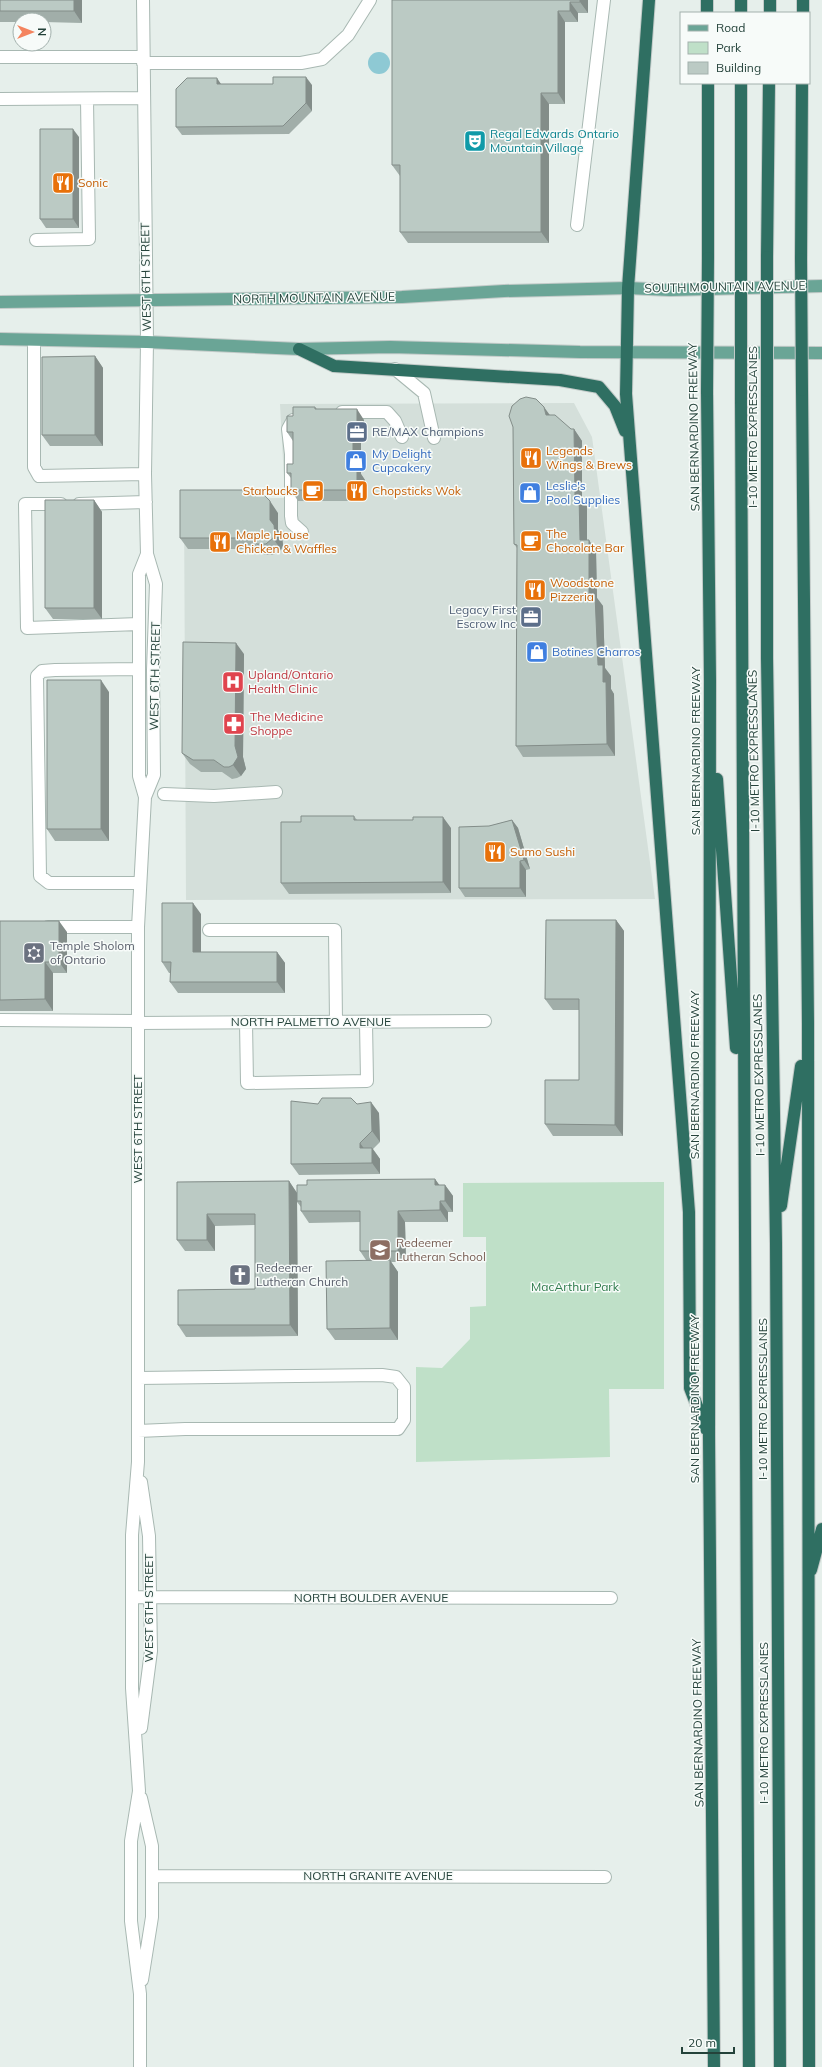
<svg xmlns="http://www.w3.org/2000/svg" width="822" height="2067" font-family="Mulish,sans-serif">
	<style>
		.built { fill: #d4dfda }
		.green { fill: #bfe0c8 }
		.water { fill: #8ec9d4 }
		.lines { fill: none; stroke-linecap: round; stroke-linejoin: round }
		.minor-casing { stroke: #a8b8b2; stroke-width: 14 }
		.major-casing { stroke: #c2cac8; stroke-width: 14 }
		.highway-casing { stroke: #c2cac8; stroke-width: 14 }
		.minor { stroke: #fff; stroke-width: 12 }
		.major { stroke: #6aa596; stroke-width: 12 }
		.highway { stroke: #2f6f62; stroke-width: 12 }
		.highway-bridge-casing { stroke: #c2cac8; stroke-width: 14; stroke-linecap: butt }
		.highway-bridge { stroke: #2f6f62; stroke-width: 12 }
		.wall { fill: #a1aea9 }
		.shaded-wall { fill: #838d89 }
		.building { fill: #bbcac4; stroke: #838d89 }
		.labels { text-anchor: middle; stroke-width: 3; stroke-linejoin: round; paint-order: stroke }
		.culture-label { font-size: 12px; fill: #0d838f; stroke: #f7fbf9; text-anchor: start }
		.food-label { font-size: 12px; fill: #c56008; stroke: #f7fbf9; text-anchor: start }
		.street-label { font-size: 12px; fill: #24423a; stroke: #f7fbf9 }
		.service-label { font-size: 12px; fill: #4e5e75; stroke: #f7fbf9; text-anchor: start }
		.shop-label { font-size: 12px; fill: #366cbe; stroke: #f7fbf9; text-anchor: start }
		.health-label { font-size: 12px; fill: #be3a42; stroke: #f7fbf9; text-anchor: start }
		.worship-label { font-size: 12px; fill: #5b616d; stroke: #f7fbf9; text-anchor: start }
		.education-label { font-size: 12px; fill: #785e54; stroke: #f7fbf9; text-anchor: start }
		.park-label { font-size: 12px; fill: #2d7a4b; stroke: #f7fbf9 }
	</style>
	<rect width="100%" height="100%" fill="#e6efeb"/>
	<path class="built" d="M574,403L592,437L655,899L186,900L184,499L285,498L280,404Z"/>
	<path class="green" d="M664,1182V1389H609L610,1457L416,1462V1367L442,1368L470,1339V1307L486,1306V1237H463V1183Z"/>
	<path class="water" d="M368 63a11 11 0 1 1 22 0a11 11 0 1 1-22 0Z"/>
	<g class="lines">
		<g class="minor-casing">
			<path id="minor" d="M143,0L147,342L145,474L147,554L156,584L153,670L154,775L145,797
				M0,57H143
				M143,63H301L322,59L348,35L370,0
				M0,99L143,98
				M577,225L604,0
				M36,240L89,239L87,99
				M34,340V467L39,476L145,474
				M395,369L424,393L434,438
				M342,412H387L395,421L402,437
				M293,420L288,429L291,454V516L292,523L302,532
				M61,504H25L27,628L139,624
				M79,504L146,502
				M139,669L55,670L42,671L37,676L40,876L49,883H140
				M164,794L214,796L276,792
				M48,927H138
				M209,930H335L336,1022
				M0,1020L137,1021
				M246,1022L247,1083L367,1081L366,1022
				M137,1023L485,1021
				M138,1378L382,1375L396,1377L404,1387V1420L398,1429H185L138,1431
				M132,1597L611,1598
				M141,1728L151,1651L149,1536L141,1482
				M141,1798L152,1846V1917L142,1980
				M152,1876L605,1877
				M140,2067V1994L131,1921V1841L139,1791L132,1688V1535L138,1462V927L145,797L139,776V574L147,554"/>
		</g>
		<g class="major-casing">
			<path id="major" d="M0,302L402,297L504,291L628,288L670,290L822,286
				M0,339L147,342L299,349L390,347L580,352L822,353"/>
		</g>
		<g class="highway-casing">
			<path id="highway" d="M649,0L628,288L626,394L689,1212L690,1388L706,1429
				M707,0V13
				M741,0V13
				M770,13V0
				M803,13V0
				M708,83V258
				M741,83V256
				M767,257L769,83
				M801,259L802,83
				M299,349L334,366L560,380L599,387L615,406L625,431
				M802,390L808,1023L809,2067
				M707,391L710,680L709,1436L714,2067
				M767,391V658L776,1243L780,2067
				M741,398L749,2067
				M717,779L736,1048
				M781,1206L801,1066
				M811,1570L822,1529"/>
		</g>
		<use href="#minor" class="minor"/>
		<use href="#major" class="major"/>
		<use href="#highway" class="highway"/>
		<g class="highway-bridge-casing">
			<path id="highway-bridge" d="M801,259L802,390
				M707,391L708,258
				M767,391V257
				M741,398V256"/>
		</g>
		<use href="#highway-bridge" class="highway-bridge"/>
	</g>
	<path class="wall" d="M0,0H82V23L44,22V20H20V22H0Z
		M392,0H588V13H578V22H565V104H549V243H408L400,232V176L392,165Z
		M221,84L312,85V111L289,134L182,135L176,127Z
		M79,137V228H46L40,219Z
		M95,356L103,368V446H50L42,435Z
		M315,407L317,409L364,420V442H361V474L365,480V501H298L291,490V478L287,473L293,464V441L287,432L293,416Z
		M550,415L571,429H574L582,441V500L587,506V540L596,551L597,598L603,606L605,668L611,676V689L614,694L615,756L523,757L516,746L517,548L514,544L513,427Z
		M94,500L102,512V619H53L45,608Z
		M278,513V530L282,536L283,545L281,550L274,555H265L258,549H188L180,538Z
		M244,654L243,757L246,769L241,776L237,778L232,779L222,772H201L190,764L182,753Z
		M109,692V841H55L47,829Z
		M354,816L357,820L451,828V893L289,894L281,883Z
		M512,820L518,828L530,869L526,870V897H465L459,888L489,826Z
		M201,914V952H277L285,963V993H178L170,982L171,973H169L162,962Z
		M616,920L624,931L623,1136H553L545,1124L579,1080V1010H553L545,999Z
		M0,921L67,932V973H53V1011H0Z
		M318,1104H357L379,1113L380,1142L373,1149L380,1159V1174L299,1175L291,1164Z
		M435,1179L439,1185H445L453,1196V1212H448V1222H405L406,1262H391L398,1272V1340H335L327,1329L366,1260L360,1251V1222L309,1223L301,1211V1207L297,1202L298,1336L186,1337L178,1325L255,1289V1225L215,1226V1251H185L177,1240V1182L289,1181L297,1193Z"/>
	<path class="shaded-wall" d="M74,0H82V23L74,11Z
		M580,0H588V13L580,2Z
		M570,2L578,13V22L570,11Z
		M558,11L565,22V104L558,93Z
		M306,77L312,85V111L306,103Z
		M217,78L223,87L217,84Z
		M541,93L549,104V243L541,232Z
		M73,129L79,137V228L73,219Z
		M95,356L103,368V446L95,435Z
		M544,407L552,418L546,415Z
		M357,409L364,420V442L357,431Z
		M574,429L582,441V500L587,506V552L580,540L575,495Z
		M353,431L361,442V474L365,480V501L357,490L353,469Z
		M94,500L102,512V619L94,608Z
		M270,501L278,513V530L282,536L283,545L281,550L273,538L270,520Z
		M589,540L596,551L597,598L603,606L605,668L611,676V689L614,694L615,756L607,744L603,682L598,665L589,595Z
		M236,643L244,654L243,757L246,769L241,776L233,765Z
		M101,680L109,692V841L101,829Z
		M443,817L451,828V893L443,882Z
		M512,820L518,828L530,869L524,860Z
		M520,861L526,870V897L520,888Z
		M193,903L201,914V963L193,952Z
		M616,920L624,931L623,1136L615,1125Z
		M59,921L67,932V973L59,962Z
		M277,952L285,963V993L277,982Z
		M45,962L53,973V1011L45,999Z
		M371,1102L379,1113L380,1142L372,1131Z
		M360,1143L368,1154L360,1148Z
		M372,1148L380,1159V1174L372,1163Z
		M435,1179L443,1190L435,1185Z
		M289,1181L297,1193L298,1336L290,1325Z
		M445,1185L453,1196V1212L445,1201Z
		M440,1201L448,1212V1222L440,1210Z
		M398,1211L405,1222L406,1262L398,1251Z
		M207,1214L215,1226V1251L207,1240Z
		M390,1260L398,1272V1340L390,1328Z"/>
	<path class="building" d="M0,0H74V11H0Z
		M392,0H580V2H570V11H558V93H541V232H400V165H392Z
		M273,77H306V103L283,126L176,127V89L187,78H217V84H273Z
		M40,129H73V219H40Z
		M95,356V435H42V357Z
		M526,397L536,399L544,407L546,415H555L571,429H574L575,495H579L580,540H589V595H595L598,665H603V682H606L607,744L516,746L517,545L514,544L513,427L509,416L512,406L520,399Z
		M293,407H315V409H357V431H353V469H357V490H291V473H287V464H293V432H287V416H293Z
		M180,490H259L270,501V520L274,525L275,534L273,538L266,544H257L251,538H180Z
		M45,500H94V608H45Z
		M183,642L236,643L235,746L238,757L233,765L229,767H224L214,760H193L182,753Z
		M47,680H101V829H47Z
		M301,816H354V820H413V817H443V882L281,883V822H301Z
		M512,820L524,860L520,861V888H459V827L489,826Z
		M162,903H193V952H277V982H170L171,962H162Z
		M546,920H616L615,1125L545,1124V1080H579V999H545Z
		M0,921H59V962H45V999L0,1000Z
		M322,1098H351L357,1104L371,1102L372,1131L360,1143V1148H372V1163L291,1164V1101L318,1104Z
		M435,1179V1185H445V1201H440V1210L398,1211V1251H360V1211H301V1201H297V1185H307V1180Z
		M289,1181L290,1325H178V1290L255,1289V1214H207V1240H177V1182Z
		M390,1260V1328L327,1329L326,1261Z"/>
	<defs>
		<g id="theatre-square" transform="scale(1.15)"><rect x="-9" y="-9" width="18" height="18" rx="4" fill="#0f9aa8" stroke="#f7fbf9"/><path d="M-5-5.5Q0-4 5-5.5V0Q5 5 0 6Q-5 5-5 0ZM-3.3-2.5H-1v1.5H-3.3ZM1-2.5H3.3v1.5H1ZM-2.8 1Q0 5.5 2.8 1Z" fill="#fff"/></g>
		<g id="restaurant-square" transform="scale(1.15)"><rect x="-9" y="-9" width="18" height="18" rx="4" fill="#e8710a" stroke="#f7fbf9"/><path d="M-5-6h1v4h1v-4h1v4h1v-4h1v5L-1.5 .5V6h-2V.5L-5-1ZM5-6V6H3V1.5H1.5Q1.5-4 5-6Z" fill="#fff"/></g>
		<g id="office-square" transform="scale(1.15)"><rect x="-9" y="-9" width="18" height="18" rx="4" fill="#5c6f8a" stroke="#f7fbf9"/><path d="M-6-3h4V-5.5h4V-3h4V5H-6ZM-1-4.5V-3h2v-1.5ZM-6 0V1H6V0Z" fill="#fff"/></g>
		<g id="shop-square" transform="scale(1.15)"><rect x="-9" y="-9" width="18" height="18" rx="4" fill="#3f7fe0" stroke="#f7fbf9"/><path d="M-5-2.5h2.3a2.7 3.5 0 0 1 5.4 0H5L5.5 6h-11ZM-1.5-2.5h3a1.5 2.3 0 0 0-3 0Z" fill="#fff"/></g>
		<g id="cafe-square" transform="scale(1.15)"><rect x="-9" y="-9" width="18" height="18" rx="4" fill="#e8710a" stroke="#f7fbf9"/><path d="M-5.5-4.5H6V0H3Q3 3.5 0 3.5H-2.5Q-5.5 3.5-5.5 0ZM3-3.2v2h1.7v-2ZM-6 4.5H4V6H-6Z" fill="#fff"/></g>
		<g id="hospital-square" transform="scale(1.15)"><rect x="-9" y="-9" width="18" height="18" rx="4" fill="#e0444e" stroke="#f7fbf9"/><path d="M-5-5h3v3.5h4V-5h3V5h-3V1.5h-4V5h-3Z" fill="#fff"/></g>
		<g id="pharmacy-square" transform="scale(1.15)"><rect x="-9" y="-9" width="18" height="18" rx="4" fill="#e0444e" stroke="#f7fbf9"/><path d="M-2-6h4v4h4v4h-4v4h-4v-4h-4v-4h4Z" fill="#fff"/></g>
		<g id="synagogue-square" transform="scale(1.15)"><rect x="-9" y="-9" width="18" height="18" rx="4" fill="#6b7280" stroke="#f7fbf9"/><path d="M0-6.5L5.6 3.2H-5.6ZM0 6.5L5.6-3.2H-5.6Z" fill="#fff"/></g>
		<g id="school-square" transform="scale(1.15)"><rect x="-9" y="-9" width="18" height="18" rx="4" fill="#8d6e63" stroke="#f7fbf9"/><path d="M0-5L7-2L0 1L-7-2ZM-4 1L0 2.5L4 1V4Q0 6-4 4Z" fill="#fff"/></g>
		<g id="church-square" transform="scale(1.15)"><rect x="-9" y="-9" width="18" height="18" rx="4" fill="#6b7280" stroke="#f7fbf9"/><path d="M-1.2-6h2.4v3.5h3.3v2.4h-3.3V6h-2.4V-.1h-3.3v-2.4h3.3Z" fill="#fff"/></g>
	</defs>
	<g fill-rule="evenodd">
		<use href="#theatre-square" x="475" y="141"/>
		<use href="#restaurant-square" x="63" y="183"/>
		<use href="#office-square" x="357" y="432"/>
		<use href="#restaurant-square" x="531" y="458"/>
		<use href="#shop-square" x="356" y="461"/>
		<use href="#cafe-square" x="313" y="491"/>
		<use href="#restaurant-square" x="357" y="491"/>
		<use href="#shop-square" x="530" y="493"/>
		<use href="#cafe-square" x="531" y="541"/>
		<use href="#restaurant-square" x="220" y="542"/>
		<use href="#restaurant-square" x="535" y="590"/>
		<use href="#office-square" x="531" y="617"/>
		<use href="#shop-square" x="537" y="652"/>
		<use href="#hospital-square" x="233" y="682"/>
		<use href="#pharmacy-square" x="234" y="724"/>
		<use href="#restaurant-square" x="495" y="852"/>
		<use href="#synagogue-square" x="34" y="953"/>
		<use href="#school-square" x="380" y="1250"/>
		<use href="#church-square" x="240" y="1275"/>
	</g>
	<g class="labels">
		<g class="culture-label">
			<text x="490" y="138">Regal Edwards Ontario<tspan x="490" dy="14">Mountain Village</tspan></text>
		</g>
		<g class="food-label">
			<text x="78" y="187">Sonic</text>
			<text x="546" y="455">Legends<tspan x="546" dy="14">Wings &amp; Brews</tspan></text>
			<text x="298" y="495" text-anchor="end">Starbucks</text>
			<text x="372" y="495">Chopsticks Wok</text>
			<text x="546" y="538">The<tspan x="546" dy="14">Chocolate Bar</tspan></text>
			<text x="236" y="539">Maple House<tspan x="236" dy="14">Chicken &amp; Waffles</tspan></text>
			<text x="550" y="587">Woodstone<tspan x="550" dy="14">Pizzeria</tspan></text>
			<text x="510" y="856">Sumo Sushi</text>
		</g>
		<g class="street-label">
			<text transform="translate(146 277) rotate(-91)" y="4">WEST 6TH STREET</text>
			<text transform="translate(725 287) rotate(-1)" y="4">SOUTH MOUNTAIN AVENUE</text>
			<text transform="translate(314 298) rotate(-1)" y="4">NORTH MOUNTAIN AVENUE</text>
			<text transform="translate(694 427) rotate(-91)" y="4">SAN BERNARDINO FREEWAY</text>
			<text transform="translate(753 427) rotate(-90)" y="4">I-10 METRO EXPRESSLANES</text>
			<text transform="translate(155 676) rotate(-89)" y="4">WEST 6TH STREET</text>
			<text transform="translate(696 751) rotate(-90)" y="4">SAN BERNARDINO FREEWAY</text>
			<text transform="translate(754 751) rotate(-91)" y="4">I-10 METRO EXPRESSLANES</text>
			<text x="311" y="1026">NORTH PALMETTO AVENUE</text>
			<text transform="translate(695 1075) rotate(-90)" y="4">SAN BERNARDINO FREEWAY</text>
			<text transform="translate(759 1075) rotate(-91)" y="4">I-10 METRO EXPRESSLANES</text>
			<text transform="translate(138 1129) rotate(-90)" y="4">WEST 6TH STREET</text>
			<text transform="translate(695 1399) rotate(-90)" y="4">SAN BERNARDINO FREEWAY</text>
			<text transform="translate(763 1399) rotate(-90)" y="4">I-10 METRO EXPRESSLANES</text>
			<text x="371" y="1602">NORTH BOULDER AVENUE</text>
			<text transform="translate(149 1608) rotate(-90)" y="4">WEST 6TH STREET</text>
			<text transform="translate(698 1723) rotate(-91)" y="4">SAN BERNARDINO FREEWAY</text>
			<text transform="translate(764 1723) rotate(-90)" y="4">I-10 METRO EXPRESSLANES</text>
			<text x="378" y="1880">NORTH GRANITE AVENUE</text>
		</g>
		<g class="service-label">
			<text x="372" y="436">RE/MAX Champions</text>
			<text x="516" y="614" text-anchor="end">Legacy First<tspan x="516" dy="14">Escrow Inc</tspan></text>
		</g>
		<g class="shop-label">
			<text x="372" y="458">My Delight<tspan x="372" dy="14">Cupcakery</tspan></text>
			<text x="546" y="490">Leslie's<tspan x="546" dy="14">Pool Supplies</tspan></text>
			<text x="552" y="656">Botines Charros</text>
		</g>
		<g class="health-label">
			<text x="248" y="679">Upland/Ontario<tspan x="248" dy="14">Health Clinic</tspan></text>
			<text x="250" y="721">The Medicine<tspan x="250" dy="14">Shoppe</tspan></text>
		</g>
		<g class="worship-label">
			<text x="50" y="950">Temple Sholom<tspan x="50" dy="14">of Ontario</tspan></text>
			<text x="256" y="1272">Redeemer<tspan x="256" dy="14">Lutheran Church</tspan></text>
		</g>
		<g class="education-label">
			<text x="396" y="1247">Redeemer<tspan x="396" dy="14">Lutheran School</tspan></text>
		</g>
		<g class="park-label">
			<text x="575" y="1291">MacArthur Park</text>
		</g>
	</g>
	<rect x="680" y="12" width="130" height="72" fill="#f7fbf9" stroke="#a3b1ad"/>
	<rect x="688" y="25" width="20" height="6" fill="#6aa596" stroke="#a3b1ad"/>
	<text x="716" y="32" font-size="12" fill="#24423a">Road</text>
	<rect x="688" y="42" width="20" height="12" fill="#bfe0c8" stroke="#a3b1ad"/>
	<text x="716" y="52" font-size="12" fill="#24423a">Park</text>
	<rect x="688" y="62" width="20" height="12" fill="#bbcac4" stroke="#a3b1ad"/>
	<text x="716" y="72" font-size="12" fill="#24423a">Building</text>
	<g transform="translate(32 32) rotate(90)"><circle r="19" fill="#f7fbf9" stroke="#a3b1ad"/>
	<path d="M0-3L7 15L0 10L-7 15Z" fill="#f4845f"/>
	<text y="-6" font-size="11" font-weight="bold" text-anchor="middle" fill="#24423a">N</text>
	</g>
	<path d="M682 2047v6h52v-6" fill="none" stroke="#24423a" stroke-width="2"/>
	<text x="688" y="2047" font-size="12" fill="#24423a" stroke="#f7fbf9" stroke-width="3" paint-order="stroke">20 m</text>
</svg>
